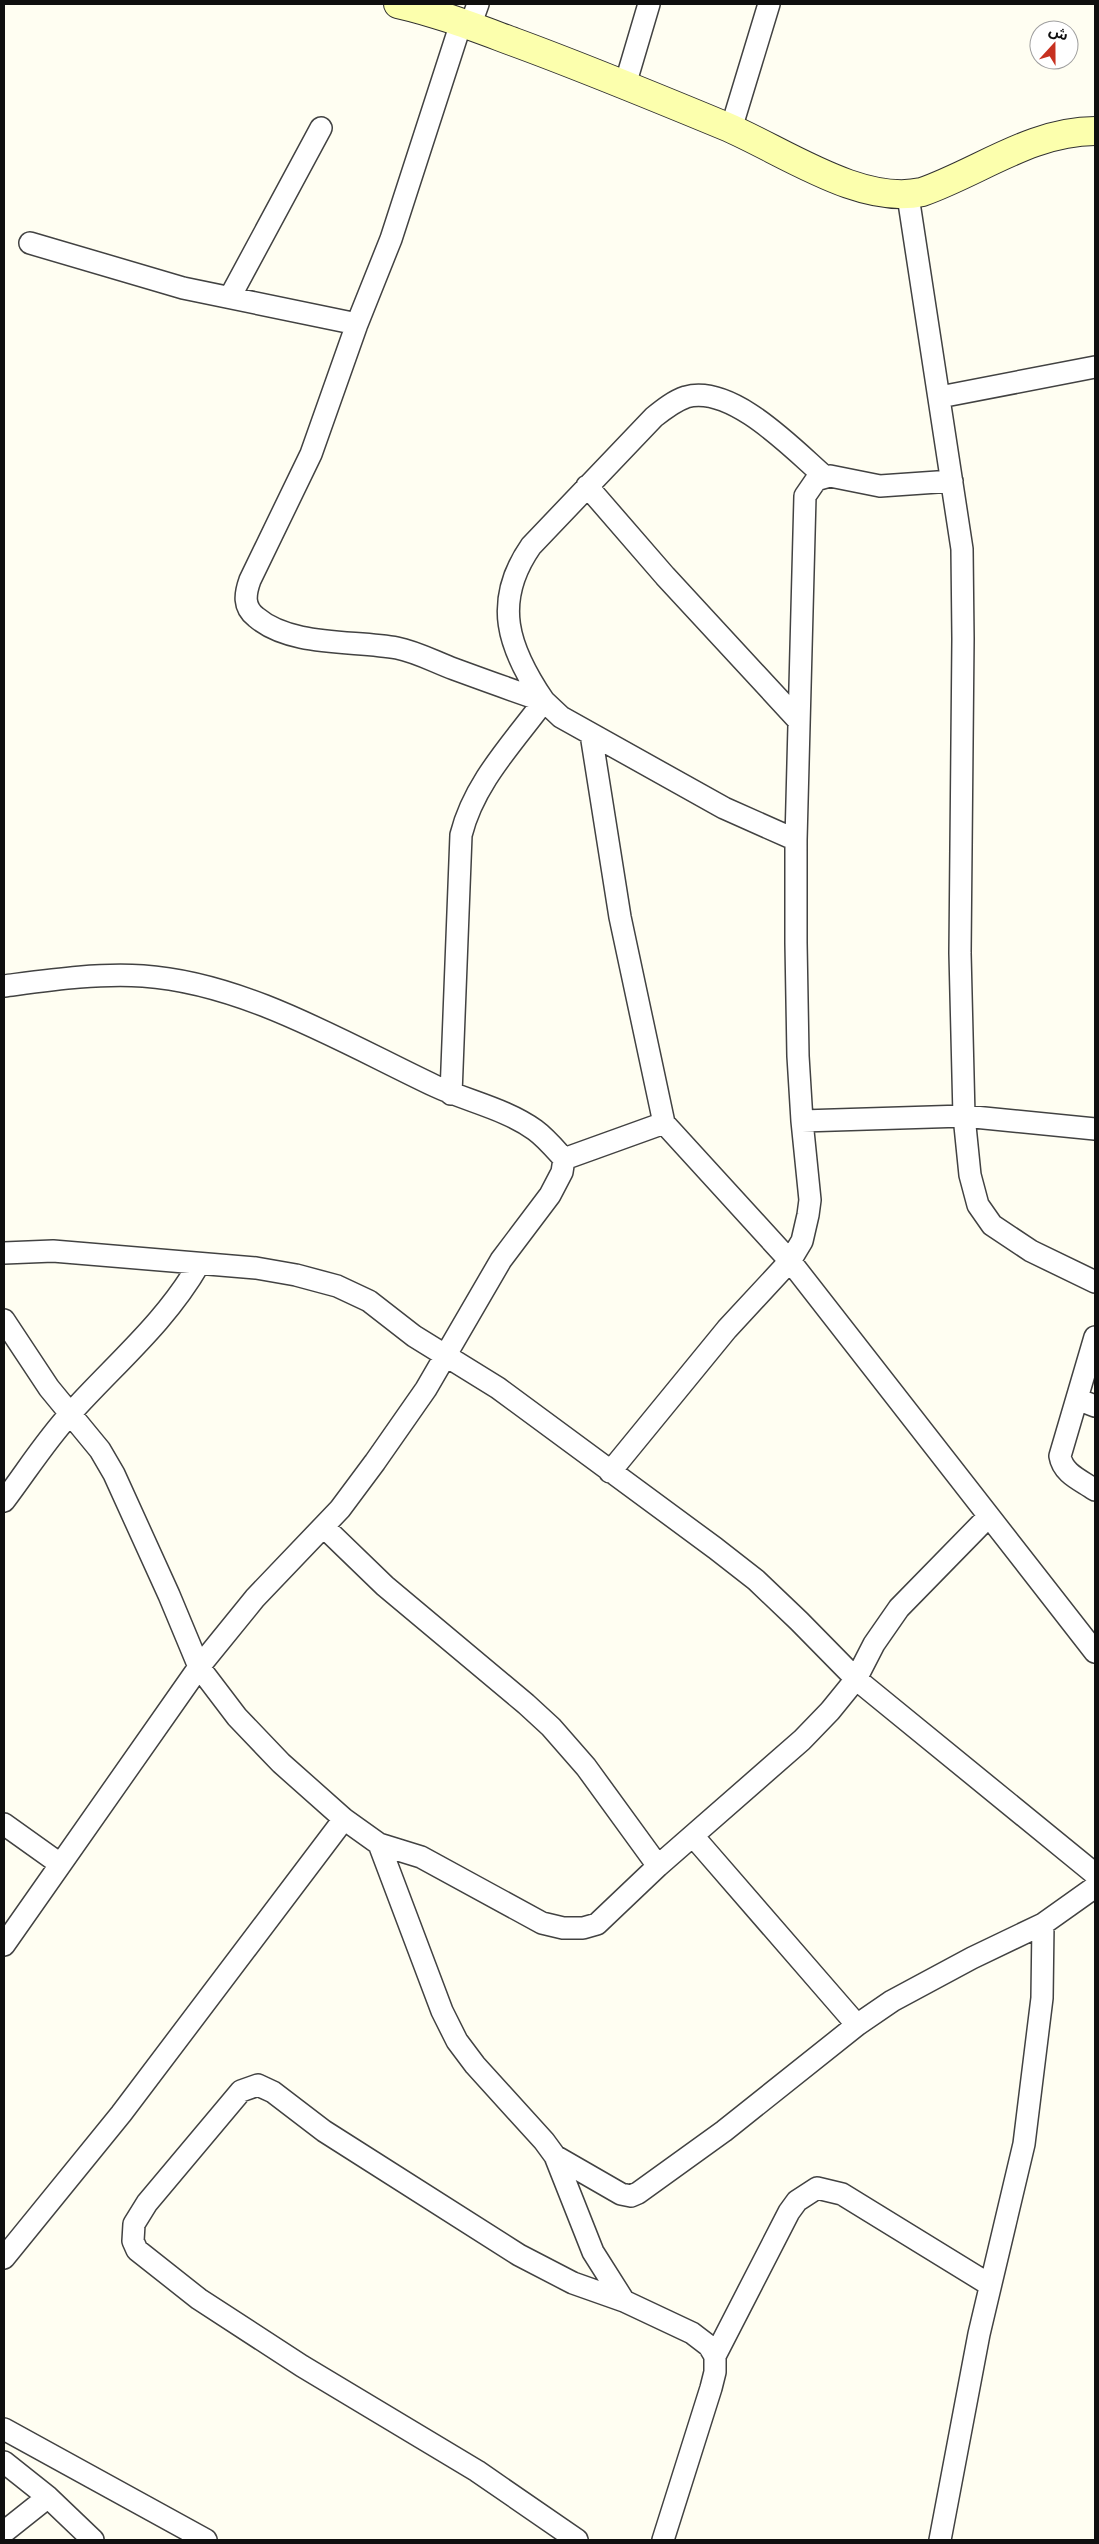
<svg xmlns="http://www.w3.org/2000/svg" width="1099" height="2544" font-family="'Source Serif 4','Noto Sans Arabic',serif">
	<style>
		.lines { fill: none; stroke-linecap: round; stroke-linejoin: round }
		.street-casing { stroke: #424242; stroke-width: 24 }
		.secondary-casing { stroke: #313131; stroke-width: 30 }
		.street { stroke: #fff; stroke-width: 21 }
		.secondary { stroke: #fcffad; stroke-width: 28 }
	</style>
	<rect width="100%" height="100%" fill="#fffef2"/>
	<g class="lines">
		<g class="street-casing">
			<path id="street" d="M461,23L391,239L357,324L311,454L250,580C245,594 243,607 256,617C291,647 354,640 397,648C417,652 435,662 454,669C484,680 514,691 544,701L561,717L724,808L796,840
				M470,26L478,4
				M625,85L649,4
				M731,129L769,4
				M908,196L962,549L963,639L960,953L964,1116L970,1175L978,1205L992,1225L1031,1251L1095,1282
				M30,243L183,288L357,324
				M230,297L321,128
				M940,397L1095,367
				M587,486L665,576L799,721
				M591,734L620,917L664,1123L790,1261L1095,1652
				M4,986C50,980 97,973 143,976C245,983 344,1043 435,1086C467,1101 506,1109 535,1130C546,1138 555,1149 564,1159L664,1123
				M451,1094L461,835C474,783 512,744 544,701C508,648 492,602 531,546L654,417C664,409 674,401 686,397C732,384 793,449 824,476
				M802,1121L964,1116L1095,1129
				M4,1253L53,1251L256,1268L296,1275L337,1286L369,1301L414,1336L498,1388L715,1548L756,1580L799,1621L856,1679L1095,1874
				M4,1320L49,1388L100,1450L114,1474L169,1595L199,1667L237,1717L281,1763L344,1819L379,1844L421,1857L542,1923L563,1928H583L597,1924L658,1866L802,1740L830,1711L856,1679L874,1644L899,1608L988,1517
				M1095,1337L1060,1456C1063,1474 1081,1480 1095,1490
				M1077,1399L1095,1406
				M610,1472L727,1329L790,1261L802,1241L808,1215L810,1200L802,1121L798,1056L796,943V840L805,496L816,480L830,476L880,486L952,481
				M4,1501C26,1472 46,1440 71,1413C116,1363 165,1323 199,1264
				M324,1527L385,1586L526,1704L551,1727L586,1767L658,1866
				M4,1824L60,1864
				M693,1836L857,2025
				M379,1844L442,2011L457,2041L475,2065L544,2141L555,2156L593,2252L624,2301L692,2333L709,2346L715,2356V2372L711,2388L663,2540
				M4,1945L199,1667L255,1598L340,1509L375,1462L426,1389L501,1260L550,1195L562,1172L564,1159
				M555,2156L621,2194L631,2196L638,2193L724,2131L857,2025L892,2001L972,1958L1043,1924
				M4,2258L121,2114L344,1819
				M715,2356L789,2212L797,2201L817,2188L842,2194L990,2285
				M4,2429L206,2540
				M4,2462L48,2497L93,2540
				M4,2532L48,2497
				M577,2540L477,2471L302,2366L199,2299L137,2250L133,2241L134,2224L147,2203L241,2091L258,2085L273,2092L324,2131L519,2255L573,2283L624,2301
				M940,2540L979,2334L1024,2144L1042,1998L1043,1924L1095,1887"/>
		</g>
		<g class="secondary-casing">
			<path id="secondary" d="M398,4C438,13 476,28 514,42C585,68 655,97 725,126C782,150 860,206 922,192C979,172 1032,131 1095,131"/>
		</g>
		<use href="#street" class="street"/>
		<use href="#secondary" class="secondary"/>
	</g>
	<rect width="1099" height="2544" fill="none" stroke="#0f0f0f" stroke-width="10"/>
	<g transform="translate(1054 45) rotate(21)"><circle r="24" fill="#ffffff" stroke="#9f9f9f"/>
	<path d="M0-4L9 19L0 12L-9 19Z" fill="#c73120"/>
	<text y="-8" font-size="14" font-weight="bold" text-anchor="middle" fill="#0f0f0f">ش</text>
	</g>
</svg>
